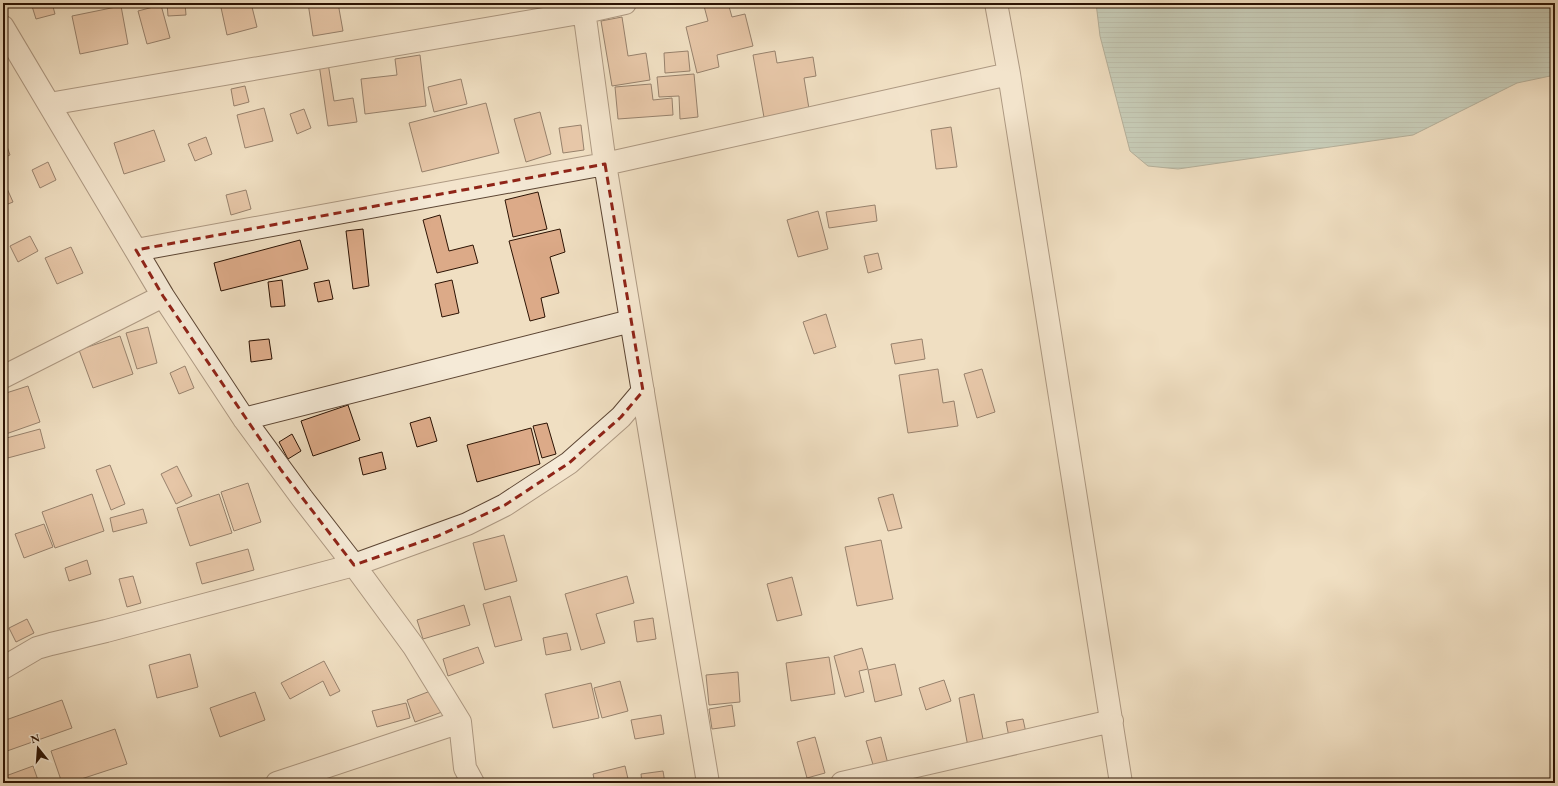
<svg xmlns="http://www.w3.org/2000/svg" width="1558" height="786" font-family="'EB Garamond',serif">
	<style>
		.water { fill: url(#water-rules); stroke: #6e796b }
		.building { fill: #dcaa88; stroke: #2b1203 }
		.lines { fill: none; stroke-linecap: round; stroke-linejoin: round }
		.minor-casing { stroke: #5c4533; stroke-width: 24 }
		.minor { stroke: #f5ead7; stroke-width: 22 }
		.marked { fill: none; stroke: #8f2418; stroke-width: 3; stroke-dasharray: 8 5; stroke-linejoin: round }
	</style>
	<defs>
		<pattern id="water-rules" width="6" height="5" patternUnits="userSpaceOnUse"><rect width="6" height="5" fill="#9abdb1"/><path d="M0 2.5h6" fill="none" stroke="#85a197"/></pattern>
	</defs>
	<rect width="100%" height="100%" fill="#f0dfc2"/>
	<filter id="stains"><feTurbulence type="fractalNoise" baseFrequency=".005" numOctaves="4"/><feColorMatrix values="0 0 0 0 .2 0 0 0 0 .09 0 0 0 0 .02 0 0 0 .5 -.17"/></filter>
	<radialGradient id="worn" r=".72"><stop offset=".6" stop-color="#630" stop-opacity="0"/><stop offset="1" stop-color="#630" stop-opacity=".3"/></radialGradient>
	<path class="water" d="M1096,3H1555V75L1517,83L1413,135L1178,169L1148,166L1130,151L1100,36Z"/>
	<path class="building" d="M31,3H52L55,14L36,19Z
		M167,3H185L186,15L168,16Z
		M220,3H251L257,27L227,35Z
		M308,3H338L343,31L313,36Z
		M717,3H728L732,17L745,14L753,46L717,55L719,67L697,73L686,27L708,21L704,6Z
		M161,5L170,38L147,44L138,11Z
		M121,6L128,44L80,54L72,16Z
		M622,17L628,56L646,53L650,80L612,86L601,21Z
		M688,51L690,71L665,73L664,53Z
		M775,51L777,63L813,57L816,76L804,78L810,115L765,123L753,55Z
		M420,55L426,106L365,114L361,79L397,75L395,59Z
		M328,63L334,101L353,98L357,122L328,126L319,64Z
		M694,74L698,117L680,119L679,96L659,97L657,77Z
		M461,79L467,104L434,112L428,87Z
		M651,84L653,100L672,98L673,115L618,119L615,87Z
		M245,86L249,102L234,106L231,89Z
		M486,103L499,153L422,172L409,123Z
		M264,108L273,141L245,148L237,115Z
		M304,109L311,128L297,134L290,114Z
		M540,112L551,154L526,162L514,119Z
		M581,125L584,150L563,153L559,128Z
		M951,127L957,167L936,169L931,130Z
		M154,130L165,161L124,174L114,143Z
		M3,135L10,155L3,158Z
		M206,137L212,154L195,161L188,144Z
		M48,162L56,180L40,188L32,170Z
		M3,184H5L13,202L3,206Z
		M246,190L251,209L231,215L226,195Z
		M538,192L547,229L513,237L505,200Z
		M875,205L877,221L829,228L826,212Z
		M818,211L828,249L798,257L787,220Z
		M440,215L449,251L473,245L478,263L437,273L423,220Z
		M363,229L369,286L353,289L346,231Z
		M560,229L565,252L550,257L559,293L541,298L545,317L530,321L509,241Z
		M30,236L38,251L18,262L10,246Z
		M300,240L308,269L221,291L214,263Z
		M71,247L83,273L57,284L45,258Z
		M878,253L882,269L868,273L864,256Z
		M282,280L285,306L271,307L268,282Z
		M329,280L333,299L318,302L314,283Z
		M452,280L459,313L442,317L435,284Z
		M826,314L836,347L814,354L803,322Z
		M148,327L157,363L137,369L126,333Z
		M120,336L133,374L93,388L79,350Z
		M269,339L272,359L251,362L249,341Z
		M922,339L925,359L895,364L891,344Z
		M185,366L194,388L179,394L170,373Z
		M938,369L943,403L954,401L958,426L908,433L899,375Z
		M982,369L995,412L977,418L964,374Z
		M28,386L40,422L3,435V394Z
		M348,405L360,440L313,456L301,421Z
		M430,417L437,441L417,447L410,423Z
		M547,423L556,454L542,458L533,426Z
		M531,428L540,464L477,482L467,445Z
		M40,429L45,448L4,459L3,439Z
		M292,434L301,451L288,459L279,442Z
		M382,452L386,469L363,475L359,458Z
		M110,465L125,504L111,510L96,470Z
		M177,466L192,496L176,504L161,474Z
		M248,483L261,522L234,531L221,492Z
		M92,494L104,531L55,548L42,512Z
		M219,494L232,533L190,546L177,508Z
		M893,494L902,528L888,531L878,498Z
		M143,509L147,523L113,532L110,518Z
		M44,524L53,547L24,558L15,534Z
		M504,535L517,581L485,590L473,543Z
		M881,540L893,599L857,606L845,547Z
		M248,549L254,570L202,584L196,563Z
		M87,560L91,574L69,581L65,568Z
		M133,576L141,603L127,607L119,579Z
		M627,576L634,603L596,614L605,643L581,650L565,594Z
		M792,577L802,615L777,621L767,584Z
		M510,596L522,640L495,647L483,604Z
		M464,605L470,625L423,639L417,620Z
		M653,618L656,639L637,642L634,621Z
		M27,619L34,633L16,642L9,628Z
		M567,633L571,650L546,655L543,638Z
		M478,647L484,663L448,676L443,659Z
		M862,648L868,669L859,671L864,692L845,697L834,656Z
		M190,654L198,687L157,698L149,665Z
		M829,657L835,694L791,701L786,663Z
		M324,661L340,691L330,696L323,681L290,699L281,683Z
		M895,664L902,695L875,702L868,670Z
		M738,672L740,702L709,705L706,675Z
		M944,680L951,701L926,710L919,688Z
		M620,681L628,711L602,718L594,688Z
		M591,683L599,718L553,728L545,694Z
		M433,690L442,712L415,722L407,700Z
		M255,692L265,720L220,737L210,708Z
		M974,694L984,744L968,747L959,698Z
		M62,700L72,728L7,751L3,740V721Z
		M406,703L410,718L377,727L372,711Z
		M732,705L735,726L712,729L709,709Z
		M661,715L664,734L635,739L631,720Z
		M1023,719L1028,742L1011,747L1006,722Z
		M115,729L127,764L69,783H62L51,751Z
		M815,737L825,773L807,778L797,742Z
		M881,737L888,764L874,768L866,741Z
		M33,766L39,783H3V777Z
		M625,766L629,783H595L593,774Z
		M663,771L665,783H642L641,774Z"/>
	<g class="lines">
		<g class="minor-casing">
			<path id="minor" d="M583,3L605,164L708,783
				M996,3L1009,74L1121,783
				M3,27L163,296L244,419L302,498L354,565L414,647L460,722L465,768L473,783
				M49,104L585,12L625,3
				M136,250L605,164L1009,74
				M3,377L163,296
				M244,419L631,321
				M3,668L37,648L51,644L106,631L354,565L467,524L505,505L569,463L621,417L643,391
				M277,783L460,722
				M842,783L1112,721"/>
		</g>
		<use href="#minor" class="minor"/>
	</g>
	<path d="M0 0H1558V786H0ZM605,164L643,391L621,417L569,463L505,505L438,536L354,565L281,470L163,296L136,250Z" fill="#f0dfc2" fill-opacity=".55" fill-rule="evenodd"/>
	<path class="marked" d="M605,164L643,391L621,417L569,463L505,505L438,536L354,565L281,470L163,296L136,250Z"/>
	<rect width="1558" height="786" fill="none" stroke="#f0dfc2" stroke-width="16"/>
	<rect x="4" y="4" width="1550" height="778" fill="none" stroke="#2b1203" stroke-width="2"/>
	<rect x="8" y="8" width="1542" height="770" fill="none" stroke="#2b1203"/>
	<g transform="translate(38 748) rotate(343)" stroke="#f5ead7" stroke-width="3" paint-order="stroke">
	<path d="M0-3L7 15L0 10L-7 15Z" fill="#2b1203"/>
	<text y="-6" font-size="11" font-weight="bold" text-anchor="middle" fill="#2b1203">N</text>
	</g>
	<rect width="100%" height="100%" filter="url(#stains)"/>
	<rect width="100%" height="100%" fill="url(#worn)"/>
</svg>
